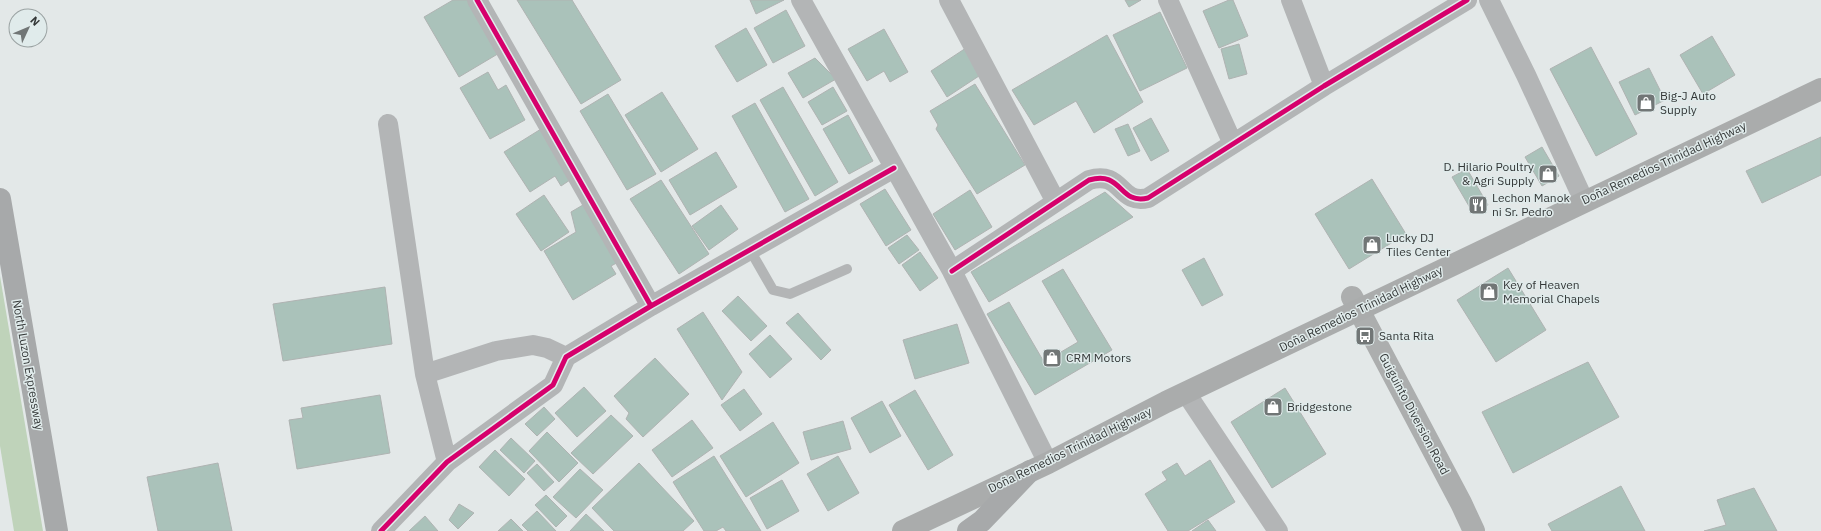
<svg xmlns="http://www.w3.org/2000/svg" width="1821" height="531" font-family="'IBM Plex Sans',sans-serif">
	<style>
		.green { fill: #bfd3ba }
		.building { fill: #aac2ba; stroke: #afb3b2 }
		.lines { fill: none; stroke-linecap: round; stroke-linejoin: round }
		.service { stroke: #b3b5b6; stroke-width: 10 }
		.minor { stroke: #b3b5b6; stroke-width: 20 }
		.primary { stroke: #acaeae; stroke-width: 22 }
		.trunk { stroke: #aaacac; stroke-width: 22 }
		.motorway { stroke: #a7a9aa; stroke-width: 22 }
		.cycleway-casing { stroke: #e0ebeb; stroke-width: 8 }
		.cycleway { stroke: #d6006c; stroke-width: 5 }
		.labels { text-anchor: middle; stroke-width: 3; stroke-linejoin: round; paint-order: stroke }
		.poi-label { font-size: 12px; fill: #343838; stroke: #e0ebeb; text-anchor: start }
		.street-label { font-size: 12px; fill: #343838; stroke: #e0ebeb }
	</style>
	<rect width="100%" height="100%" fill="#e3e8e8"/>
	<path class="green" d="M0,276L43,531H14L0,446Z"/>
	<path class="building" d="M453,0H470L501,52L459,77L424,17Z
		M517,0H572L621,80L581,104Z
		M750,0H784L756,14Z
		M1125,0H1141L1129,7Z
		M1229,0H1233L1248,36L1219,48L1203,11Z
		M786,10L805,46L773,63L754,28Z
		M1160,12L1187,68L1140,91L1113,35Z
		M746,28L767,65L737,82L715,46Z
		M884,29L908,72L890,82L884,71L867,81L848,49Z
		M1107,35L1143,102L1094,133L1076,101L1034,125L1012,90Z
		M1712,36L1735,75L1703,94L1680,55Z
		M1239,44L1247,74L1229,79L1221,49Z
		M1591,47L1637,134L1596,156L1550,69Z
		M966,48L982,74L947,97L931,71Z
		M815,58L836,79L803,98L788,73Z
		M1649,68L1665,100L1635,115L1619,82Z
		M488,72L498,90L506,85L525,120L490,139L460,88Z
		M975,84L1025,165L977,194L936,129L938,125L930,111Z
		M783,87L838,182L815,196L760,100Z
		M833,87L847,111L822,125L808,102Z
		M662,92L698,149L661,172L625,115Z
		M608,94L656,174L627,190L580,111Z
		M755,103L809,199L785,212L732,116Z
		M848,115L873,161L849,174L823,129Z
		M1151,118L1169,151L1151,161L1133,128Z
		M1128,124L1140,151L1128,156L1115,129Z
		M541,129L573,178L561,186L555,176L530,192L504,152Z
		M1821,137V175L1762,203L1746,171Z
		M1542,147L1559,176L1542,186L1525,157Z
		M716,152L737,187L690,215L669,180Z
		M1467,169L1488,205L1473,213L1452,177Z
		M1372,179L1406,234L1349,269L1315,214Z
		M661,180L709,254L679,274L630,199Z
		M885,189L911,230L886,246L860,204Z
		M970,190L992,227L955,250L933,214Z
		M1105,192L1133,217L989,302L971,272Z
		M544,195L569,232L541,251L516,214Z
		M588,202L622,260L611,266L616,274L573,300L544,251L576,232L571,212Z
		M721,205L738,229L709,250L692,226Z
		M907,235L919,250L899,264L888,248Z
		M920,252L938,278L920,291L902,265Z
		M1204,258L1223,295L1202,306L1182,270Z
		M1508,268L1546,330L1496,362L1457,300Z
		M1063,269L1112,350L1035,395L987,314L1009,302L1044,362L1078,342L1042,281Z
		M385,287L392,344L283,361L273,304Z
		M738,296L767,326L751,341L722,311Z
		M703,312L742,372L722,400L677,329Z
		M798,313L831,350L821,360L786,323Z
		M957,324L969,363L915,379L903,340Z
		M770,335L792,359L770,378L749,354Z
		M655,358L689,394L643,437L626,419L629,413L614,396Z
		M1588,362L1619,417L1513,473L1482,412Z
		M584,387L606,411L577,437L555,413Z
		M1285,388L1326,454L1272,488L1231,422Z
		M744,389L762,414L740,431L721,405Z
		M915,390L953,455L928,470L889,405Z
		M380,395L390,453L297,469L289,420L303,418L301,408Z
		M882,401L901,436L870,453L851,418Z
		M544,407L555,419L537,436L525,424Z
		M611,415L633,436L593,474L571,453Z
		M692,420L713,448L672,477L652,450Z
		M843,421L851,449L811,460L803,432Z
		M773,422L799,463L746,497L720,456Z
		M547,432L578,463L559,482L529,451Z
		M511,438L535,461L524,473L500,450Z
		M495,450L525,479L509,496L479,467Z
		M714,456L761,531H726L723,527L716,531H704L685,501L673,482Z
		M838,456L859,493L828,511L807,474Z
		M1210,460L1235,502L1188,531H1168L1145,494L1167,480L1162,472L1177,463L1185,476Z
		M218,463L232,531H158L147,477Z
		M639,463L694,521L683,531H614L592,508Z
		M537,464L554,482L544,491L527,473Z
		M580,469L603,490L576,518L553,497Z
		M782,480L799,511L767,529L750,498Z
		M1621,486L1645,531H1552L1548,524Z
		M1754,488L1777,531H1704L1726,525L1717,500Z
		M546,495L567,516L556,527L535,505Z
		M459,504L474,513L458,529L449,520Z
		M537,511L556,531H528L522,525Z
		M586,514L604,531H570Z
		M425,516L438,531H409Z
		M511,519L523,531H498Z
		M1208,520L1216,531H1192Z"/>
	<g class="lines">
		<path class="service" d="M750,250L773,290L790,294L847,269"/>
		<path class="minor" d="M477,0L651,306
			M801,0L952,271L1048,463
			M949,0L1056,202
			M1168,0L1233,144
			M1291,0L1324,86
			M1489,0L1526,75L1584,201
			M388,124L425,374L447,462
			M952,271L1089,180C1123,170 1118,205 1148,198L1324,86L1467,0
			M425,374L496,351L533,345L547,348L566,357
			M1186,393L1278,531
			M381,531L447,462L553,385L566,357L651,306L894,168"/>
		<path class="primary" d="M1352,297L1461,503L1474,531"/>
		<path class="trunk" d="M903,531L1048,463L1166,402L1821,89"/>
		<path class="motorway" d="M0,199L57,531
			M968,531L982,521L1030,471"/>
		<g class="cycleway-casing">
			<path id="cycleway" d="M477,0L651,306
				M952,271L1089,180C1123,170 1118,205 1148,198L1324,86L1467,0
				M381,531L447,462L553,385L566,357L651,306L894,168"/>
		</g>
		<use href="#cycleway" class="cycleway"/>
	</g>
	<defs>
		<g id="shop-square" transform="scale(1)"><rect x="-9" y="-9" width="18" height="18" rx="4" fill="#717676" stroke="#e0ebeb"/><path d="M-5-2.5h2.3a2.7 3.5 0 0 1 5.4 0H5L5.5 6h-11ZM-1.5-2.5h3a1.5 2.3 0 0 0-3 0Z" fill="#fff"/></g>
		<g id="restaurant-square" transform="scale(1)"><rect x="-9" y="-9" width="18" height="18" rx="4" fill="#717676" stroke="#e0ebeb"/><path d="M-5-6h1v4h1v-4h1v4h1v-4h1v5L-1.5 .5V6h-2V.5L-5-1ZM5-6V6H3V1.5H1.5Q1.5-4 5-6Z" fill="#fff"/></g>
		<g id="bus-square" transform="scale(1)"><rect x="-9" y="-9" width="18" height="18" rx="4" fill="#717676" stroke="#e0ebeb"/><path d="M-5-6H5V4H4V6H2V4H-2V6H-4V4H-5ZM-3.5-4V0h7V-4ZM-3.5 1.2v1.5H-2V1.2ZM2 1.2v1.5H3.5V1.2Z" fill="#fff"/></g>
	</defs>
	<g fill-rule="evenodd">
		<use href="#shop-square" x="1646" y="103"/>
		<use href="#shop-square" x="1548" y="174"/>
		<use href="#restaurant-square" x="1478" y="205"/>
		<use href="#shop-square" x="1372" y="245"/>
		<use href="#shop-square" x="1489" y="292"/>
		<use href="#bus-square" x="1365" y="336"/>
		<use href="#shop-square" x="1052" y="358"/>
		<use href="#shop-square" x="1273" y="407"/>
	</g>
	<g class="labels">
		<g class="poi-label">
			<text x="1660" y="100">Big-J Auto<tspan x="1660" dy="14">Supply</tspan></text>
			<text x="1534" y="171" text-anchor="end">D. Hilario Poultry<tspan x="1534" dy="14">&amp; Agri Supply</tspan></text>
			<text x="1492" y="202">Lechon Manok<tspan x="1492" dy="14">ni Sr. Pedro</tspan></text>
			<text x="1386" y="242">Lucky DJ<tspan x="1386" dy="14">Tiles Center</tspan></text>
			<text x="1503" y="289">Key of Heaven<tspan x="1503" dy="14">Memorial Chapels</tspan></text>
			<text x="1379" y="340">Santa Rita</text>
			<text x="1066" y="362">CRM Motors</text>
			<text x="1287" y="411">Bridgestone</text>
		</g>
		<g class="street-label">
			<text transform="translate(1664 163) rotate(-25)" y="4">Doña Remedios Trinidad Highway</text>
			<text transform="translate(1361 309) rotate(-26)" y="4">Doña Remedios Trinidad Highway</text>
			<text transform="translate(28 365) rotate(80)" y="4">North Luzon Expressway</text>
			<text transform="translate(1414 414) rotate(62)" y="4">Guiguinto Diversion Road</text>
			<text transform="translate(1070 450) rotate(-26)" y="4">Doña Remedios Trinidad Highway</text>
		</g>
	</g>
	<g transform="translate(28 28) rotate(46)"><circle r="19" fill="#e0ebeb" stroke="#9ba3a3"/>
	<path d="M0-3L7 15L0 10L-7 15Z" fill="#717676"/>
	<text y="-6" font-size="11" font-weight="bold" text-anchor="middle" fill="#343838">N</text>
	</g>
</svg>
